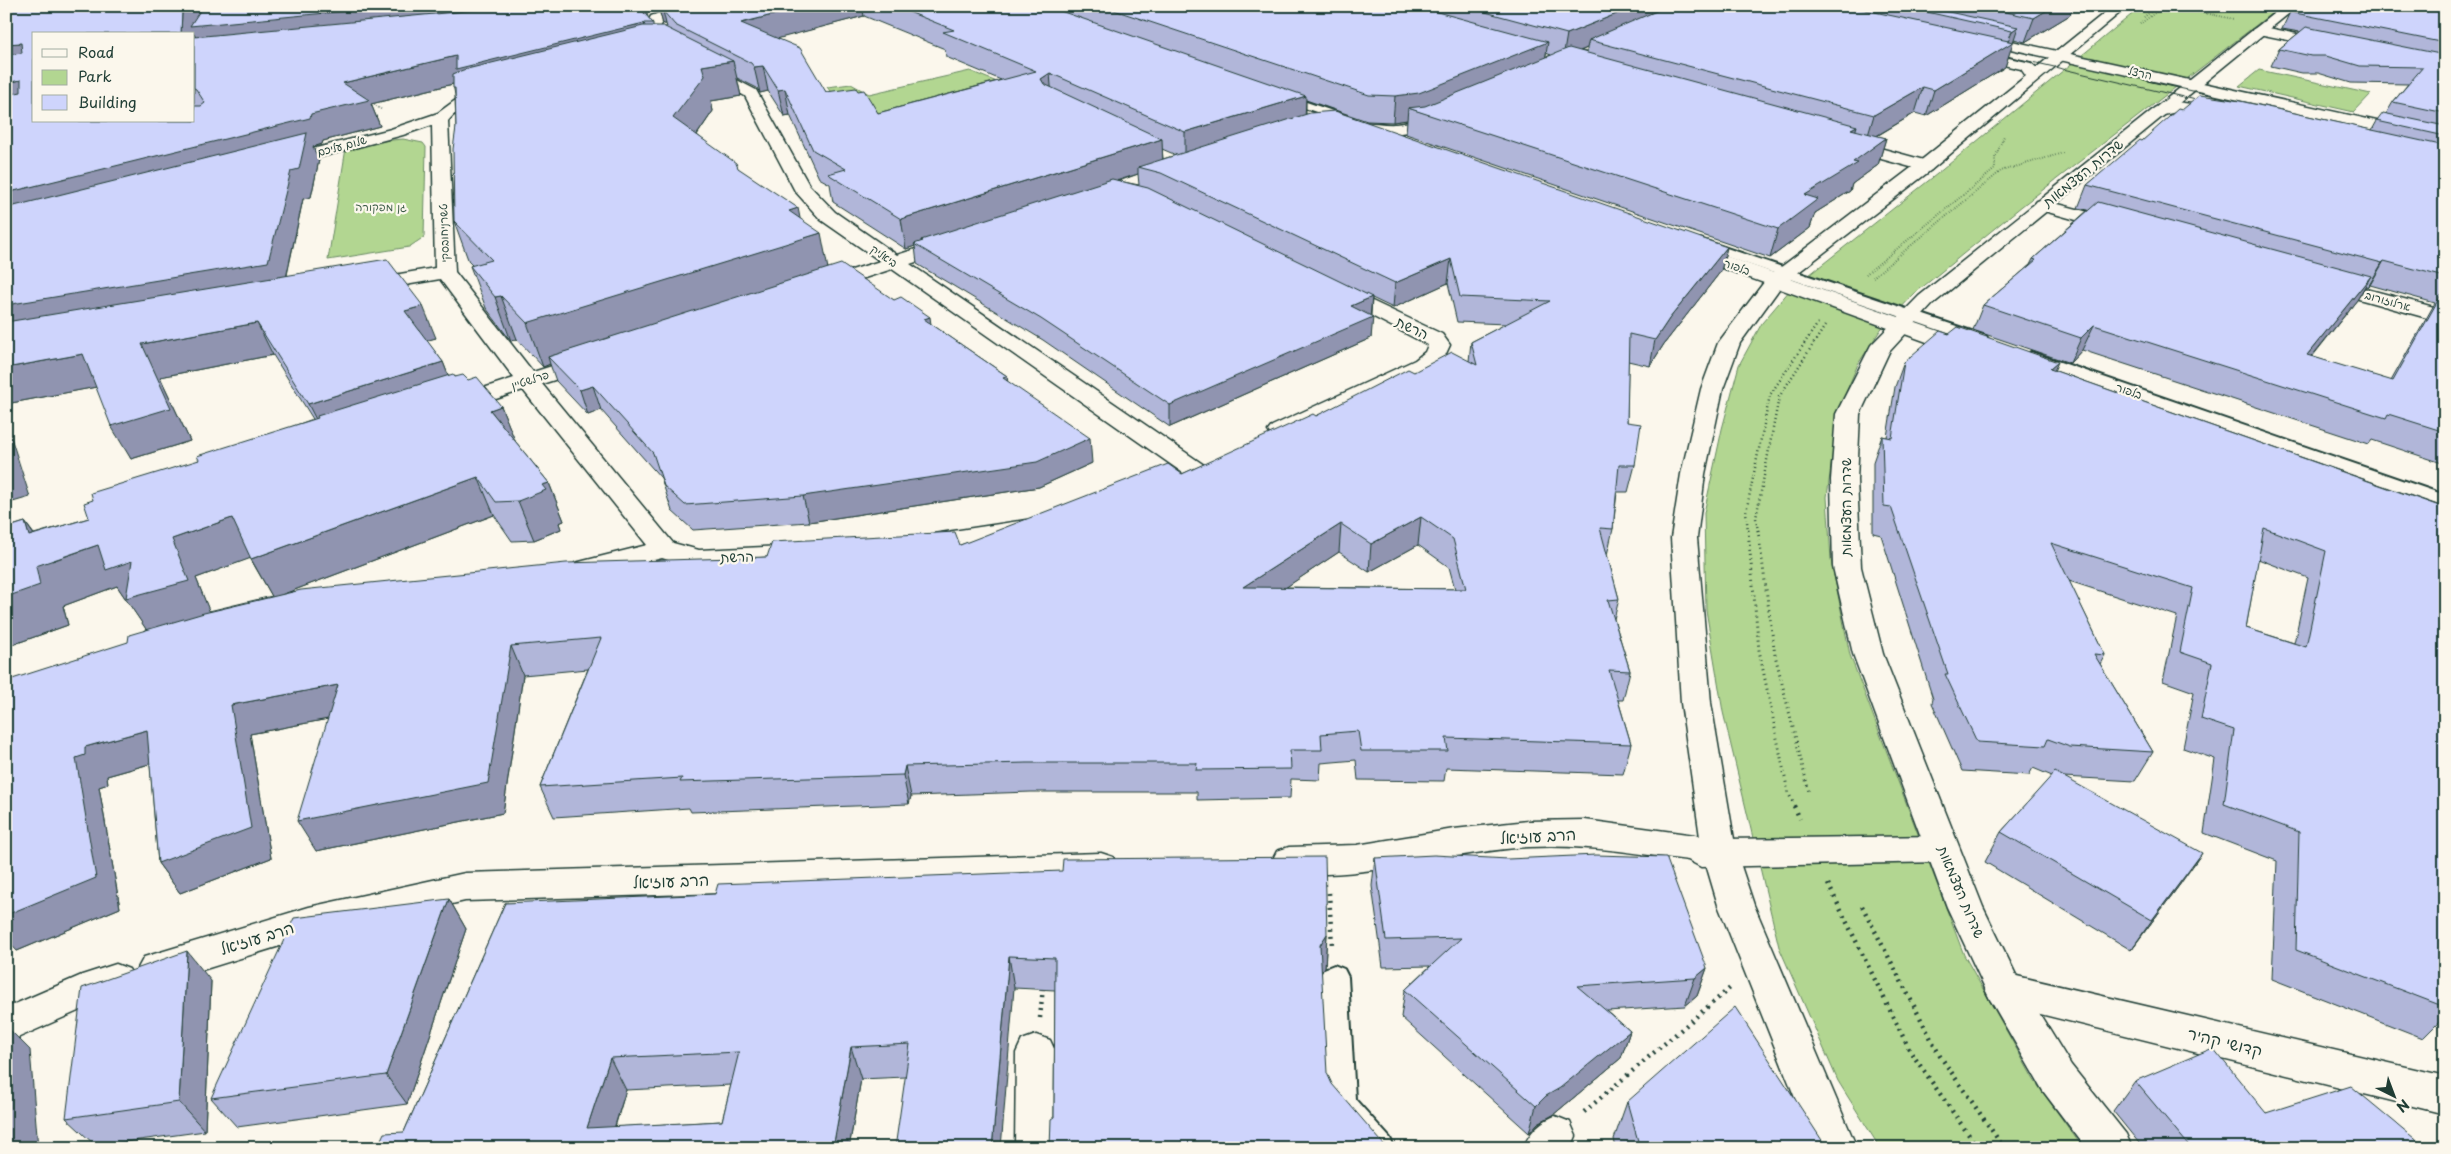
<svg xmlns="http://www.w3.org/2000/svg" width="2451" height="1154" font-family="'Playpen Sans','Playpen Sans Hebrew',sans-serif">
	<style>
		.green { fill: #b2d691; stroke: #688a62 }
		.lines { fill: none; stroke-linecap: round; stroke-linejoin: round }
		.service-casing { stroke: #1f3d34; stroke-width: 4 }
		.minor-casing { stroke: #1f3d34; stroke-width: 3 }
		.tertiary-casing { stroke: #1f3d34; stroke-width: 3 }
		.secondary-casing { stroke: #1f3d34; stroke-width: 3 }
		.path-far3 { stroke: #1f3d34; stroke-width: 2; stroke-dasharray: 0.5 2; stroke-linecap: butt }
		.path-far2 { stroke: #1f3d34; stroke-width: 2.5; stroke-dasharray: 1 3; stroke-linecap: butt }
		.path-far1 { stroke: #1f3d34; stroke-width: 3; stroke-dasharray: 1 4; stroke-linecap: butt }
		.path { stroke: #1f3d34; stroke-width: 4.5; stroke-dasharray: 2 5; stroke-linecap: butt }
		.service { fill: #fbf7ec; fill-rule: evenodd }
		.minor { fill: #fbf7ec; fill-rule: evenodd }
		.tertiary { fill: #fbf7ec; fill-rule: evenodd }
		.secondary { fill: #fbf7ec; fill-rule: evenodd }
		.tram { stroke: #1f3d34; stroke-width: 1 }
		.wall { fill: #b1b6d9; stroke: #1f3d34; fill-rule: evenodd }
		.shaded-wall { fill: #9094b0; stroke: #1f3d34 }
		.building { fill: #ced4fc; stroke: #1f3d34; fill-rule: evenodd }
		.labels { text-anchor: middle; stroke-width: 4.5; stroke-linejoin: round; paint-order: stroke }
		.far-street-label { font-size: 11px; fill: #1f3d34; stroke: #fbf7ec }
		.far-park-label { font-size: 11px; fill: #3c5c47; stroke: #fbf7ec }
		.street-label { font-size: 14px; fill: #1f3d34; stroke: #fbf7ec }
		.near-street-label { font-size: 16px; fill: #1f3d34; stroke: #fbf7ec }
	</style>
	<rect width="100%" height="100%" fill="#fbf7ec"/>
	<filter id="ink" filterUnits="userSpaceOnUse"><feTurbulence type="fractalNoise" baseFrequency=".02" numOctaves="2"/><feDisplacementMap in="SourceGraphic" scale="10" xChannelSelector="R" yChannelSelector="G"/><feConvolveMatrix kernelMatrix="1 2 1 2 8 2 1 2 1" color-interpolation-filters="sRGB"/></filter>
	<g filter="url(#ink)">
		<path class="green" d="M2142,6H2281L2022,206L1914,294L1881,329L1858,364L1838,411L1827,497L1831,560L1850,655L1964,955L2034,1080L2083,1148H1880L1838,1081L1779,947L1723,712L1706,610L1704,513L1722,429L1739,365L1762,323L1790,290L1937,174Z
			M2259,70L2371,94L2354,112L2239,86Z
			M970,71L1038,99L850,117L827,87L851,84L869,94Z
			M403,139L423,143L426,147L424,237L409,247L328,260L346,148L372,142Z"/>
		<g class="lines">
			<g class="service-casing">
				<path id="service" d="M1280,93L1353,118L1355,120L1349,124L1345,122L1276,98L1274,96Z
					M1700,239L1986,336L1988,339L1986,342H1974L1695,246L1693,243Z
					M2031,352L2445,495V507L2025,360L2023,357Z
					M1334,965L1344,969L1348,977L1355,1099L1390,1138L1394,1148H1359L1331,1114L1326,1104L1320,977L1324,969Z"/>
			</g>
			<g class="minor-casing">
				<path id="minor" d="M679,6H698L662,22L659,27L680,50L756,90L809,185L835,212L897,255L944,240H958L961,244L958,248L910,264L1204,465L1207,470L1204,475L1195,477L1186,475L892,269L828,290L821,292L814,290L811,286L814,282L880,261L821,220L795,191L745,96L670,56L647,31L645,28L651,16Z
					M2259,26L2331,41L2338,45L2331,49L2254,33L2252,30Z
					M1969,49L2031,63L2038,69L2041,76L2033,81L2028,79L2021,69L1964,56L1962,53L1964,50Z
					M492,89L500,94L497,97C478,102 461,105 448,121L455,272L533,372L590,354L598,356L601,361L598,366L542,384L673,543L699,550L805,545L815,547L818,553L815,559L805,561L699,566L682,564L662,558L585,578L575,575L571,569L575,563L647,545L523,390L463,410L455,412L447,410L443,405L447,400L514,378L440,279L365,292L358,290L355,286L358,282L365,280L435,268L432,125L403,135L279,168L273,167L270,163L273,159L391,129L438,113L457,99Z
					M2176,102L2222,108L2230,113L2222,118L2176,112L2160,116L2152,111L2154,108Z
					M1442,112L1450,117L1448,120C1416,133 1383,139 1349,130L1347,127L1349,124C1364,120 1381,125 1396,124C1413,123 1426,116 1442,112Z
					M1847,139L1931,162L1934,166L1931,170L1925,171L1841,148L1839,144L1841,140Z
					M2043,200L2126,222L2128,226L2126,230L2119,232L2037,209L2034,205L2037,201Z
					M2326,278L2445,310V323L2319,288L2316,284L2319,280Z
					M1338,285L1442,334L1450,345L1443,360L1431,370L1288,436L1280,438L1272,436L1268,431L1272,426L1415,360L1425,352L1428,345L1426,344L1331,295L1328,291L1331,287Z
					M1026,520L1035,522L1039,528L1035,534L920,552L911,550L907,544L911,538L920,536Z
					M2004,973L2445,1076V1114L2004,1005L1991,1001L1985,989L1991,977Z
					M1036,1035L1050,1040L1056,1053L1057,1148H1015L1016,1053L1022,1040Z
					M1555,1116L1570,1122L1576,1136L1571,1148H1523C1531,1131 1538,1123 1555,1116Z"/>
			</g>
			<g class="tertiary-casing">
				<path id="tertiary" d="M1975,33L2445,136V146L1970,40L1968,37L1970,34Z
					M1688,243L1976,344L1979,349L1976,354L1968,356L1960,354L1681,253L1678,249L1681,245Z
					M1585,820L1724,839L1942,836L1954,840L1959,849L1954,858L1942,862L1701,867L1688,860C1634,853 1583,844 1529,847C1460,851 1394,872 1326,874C1309,874 1293,876 1277,871L1272,861L1277,851L1289,847L1357,845L1454,829L1528,821Z
					M1101,853L1113,857L1118,867L1113,877L1101,881L465,901L309,937L157,984L144,979L138,968L144,957L309,907L465,873Z
					M116,964L129,969L135,980L129,991L103,1000L6,1043V1008L82,975Z"/>
			</g>
			<g class="secondary-casing">
				<path id="secondary" d="M2113,6H2128L1931,170L1782,285L1740,343L1723,389L1705,474L1697,538L1711,703L1736,851L1754,905L1857,1148H1815L1718,905L1702,851L1681,703L1671,538L1681,474L1701,389L1718,343L1768,277L1919,162Z
					M2283,6H2298L1933,304L1889,352L1860,414L1857,480L1861,567L1883,654L1983,907L2017,977L2071,1065L2126,1134L2132,1148H2086L2043,1091L1991,1001L1947,907L1853,654L1833,567L1831,480L1836,414L1871,345L1919,296Z"/>
			</g>
			<path class="path-far3" d="M2171,6L2234,19
				M2144,17L2158,6
				M2140,24L2164,6
				M370,102L382,110
				M1866,274L1995,169V158L2004,136
				M1873,277L2001,171L2063,153"/>
			<path class="path-far2" d="M1748,531L1746,512L1770,395L1818,323
				M1758,531L1756,518L1779,397L1825,326"/>
			<path class="path-far1" d="M1748,530L1759,650L1788,792L1795,807
				M1758,530L1775,655L1809,792"/>
			<path class="path" d="M1794,806L1800,819
				M1828,884L1910,1051L1978,1148
				M1329,893L1332,946
				M1862,906L1940,1056L2004,1148
				M1040,1018L1043,987
				M1584,1112L1730,988"/>
			<use href="#service" class="service"/>
			<use href="#minor" class="minor"/>
			<use href="#tertiary" class="tertiary"/>
			<use href="#secondary" class="secondary"/>
			<path class="tram" d="M1994,53L2209,103
				M2147,81L2247,103"/>
		</g>
		<path class="wall" d="M6,6L648,18L653,23V26L667,27L666,24H663L658,6H2073L2070,15L2025,42L2014,39L2005,67L1926,116L1915,113L1877,136L1886,138L1878,165L1852,184L1850,191L1815,213L1810,228L1770,258L1406,134L1407,120L1393,122L1367,121L1306,100V114L1727,247L1721,271L1664,344L1650,366L1628,361L1627,422L1635,465L1628,492H1617L1613,529L1607,555L1619,599L1614,619L1630,671L1623,700H1618L1631,744L1623,774L1446,768L1444,781L1358,780L1356,760L1321,763L1320,780L1291,779L1290,798L1197,800V792H1031L911,796L909,804L691,812L689,808L554,817L540,787L588,669L523,675L503,813L316,851L328,719L250,734L271,858L180,893L158,863L150,764L107,776L108,784L99,787L120,908L17,951L128,642L147,630L117,586L63,606L68,625L6,647V528L25,522L34,534L89,518L199,460L313,419L273,355L160,377L190,441L131,459L96,387L6,404ZM864,16L945,49L946,57L1001,80L878,113L858,91L826,92L778,38ZM34,34H194L195,37H194V121ZM1587,48V52L1581,51ZM1546,53L1551,55L1546,57ZM737,78L757,88L760,93L768,91L784,116L790,115L819,178L830,184L833,202L906,249L915,246L917,264L1043,340L1170,427L1371,338V316L1372,298L1393,308L1448,283L1457,322L1506,324L1471,342L1469,361L1414,372L1316,416L1182,474L960,545L767,557L289,592L494,515L512,541L534,540L561,529L559,523L564,521L549,483L515,441L501,406L468,380L448,375L443,362L426,340L436,338L287,275L303,199L311,197L319,160L313,147L322,144L323,141L380,126L371,104L453,84L455,95L456,127L454,221L469,262L472,265L470,266L486,308L511,341L517,339L543,367L550,364L556,381L588,415L601,410L661,478L672,511L693,530L809,522L1039,487L1092,463L1007,382V376L931,324L894,300L828,268L800,219L697,135L713,111L711,101L741,96ZM1162,149L1176,155L1163,159ZM1138,174L1139,185L1119,181ZM1418,545L1449,567L1455,589L1286,587L1339,552L1369,572ZM250,558L272,596L209,611L196,578Z
			M2445,6V464L2372,440L2369,444L2082,350L2070,363L1973,330L1983,305L2030,265L2033,259L2088,210L2078,208L2087,185L2142,141L2182,110L2372,130L2377,121L2386,114L2393,102L2408,84L2351,83L2318,73H2302L2271,66L2279,49L2300,32L2282,29L2290,12ZM2370,285L2435,303L2391,381L2312,357L2357,300L2366,286L2368,287Z
			M1949,334L2445,508V904L2443,906L2445,925V1016L2423,1038L2272,979L2277,861L2204,833L2215,759L2183,748L2194,692L2163,681L2177,616L2069,581L2105,655L2100,664L2153,752L2135,781L2064,777L2181,883L2131,950L1985,862L2001,832L2052,776L2033,768L2029,775L1962,771L1932,703L1933,699L1881,535L1873,533V462L1882,436L1887,437L1895,387L1904,362ZM2258,559L2308,578L2294,643L2246,628Z
			M1375,858L1707,968L1697,996L1685,1006L1607,1011L1630,1031L1621,1058L1553,1115L1538,1123L1529,1133L1401,1017L1405,990L1430,966L1383,967L1372,886Z
			M449,899L466,929L407,1104L237,1127L211,1098Z
			M505,903L1327,934L1325,967L1322,971L1054,1117L1055,990L1014,988L905,1077L861,1079L849,1148L404,1132ZM731,1085L722,1121L615,1127L626,1090Z
			M211,981L205,1131L96,1146L66,1118Z
			M2135,1081L2266,1113L2426,1148H2143L2113,1111Z
			M1627,1102L1827,1148H1616L1614,1139Z
			M2445,1140V1148H2439L2440,1144Z"/>
		<path class="shaded-wall" d="M185,6H645L648,17L644,23L651,47L461,82L371,104L380,126L323,141L322,144L313,147L319,160L311,197L303,199L283,292L6,340V193L311,114L343,83L456,56L642,24L201,50L194,34H181L182,11Z
			M658,6H741L663,11L666,24H663Z
			M808,6H862L864,16L746,47L741,23Z
			M1636,6H1688L1589,40L1587,48L1563,58L1567,34Z
			M2054,6H2073L2070,15L2025,42L2034,18Z
			M2018,27L2005,67L1926,116L1934,90L2006,46L2012,31Z
			M1548,42L1544,66L1428,114L1408,108L1407,120L1393,122L1395,96Z
			M21,43L34,67L6,70V44Z
			M733,61L741,96L711,101L713,111L683,155L673,118L702,66Z
			M763,66L768,91L760,93L754,67Z
			M1050,73L1052,98L1041,79Z
			M21,80L34,103L6,111V83Z
			M1923,87L1915,113L1866,142L1874,115Z
			M785,89L790,115L784,116L778,90Z
			M1306,96L1305,122L1185,159V132Z
			M1857,126L1849,152L1851,129Z
			M1886,138L1878,165L1852,184L1850,191L1815,213L1810,228L1770,258L1778,229L1805,195Z
			M1162,139L1163,166L1138,167V174L923,243V241L921,240V244H914L915,246L906,249L901,219Z
			M798,208L804,238L821,233L829,274L548,357L550,364L543,367L527,323L789,211Z
			M1727,247L1721,271L1664,344L1650,366L1655,340L1669,319Z
			M1451,259L1448,283L1393,308L1395,283Z
			M2384,261L2370,285L2368,287L2382,263Z
			M2371,276L2357,300L2292,381L2307,355Z
			M501,296L517,339L511,341L495,297Z
			M1372,297L1370,318L1373,317L1371,338L1170,427V405L1351,306Z
			M423,306L436,338L418,343L405,311Z
			M930,317L933,340L924,319Z
			M257,323L273,355L160,377L190,441L131,459L111,426L142,344Z
			M2094,325L2082,350L2070,363L2081,338Z
			M83,354L102,386L6,404V368Z
			M443,362L456,395L325,437L308,404Z
			M2058,362L2047,387L2050,369Z
			M1007,376L1010,400L1003,378Z
			M593,386L601,410L588,415L580,390Z
			M501,406L516,443L490,410Z
			M6,422L30,497L6,504Z
			M1090,438L1092,463L1039,487L809,522L803,496Z
			M478,477L494,515L273,598L251,559Z
			M549,483L564,521L559,523L561,529L534,540L518,501L542,485Z
			M1421,517L1418,545L1369,572L1371,544Z
			M232,518L254,557L196,578L213,620L152,638L117,586L63,606L68,625L6,647V597L29,536L25,522L52,561L98,545L172,539Z
			M1341,524L1339,552L1243,616V587Z
			M511,646L523,675L503,813L316,851L297,821Z
			M338,685L354,714L250,734L271,858L180,893L158,863L231,705Z
			M147,730L167,759L107,776L108,784L99,787L120,908L17,951L6,939V915L76,758L85,747Z
			M905,766L911,796L909,804L903,775Z
			M2202,853L2181,883L2131,950L2152,920Z
			M449,899L466,929L407,1104L386,1075Z
			M1327,934L1325,967L1318,977L1320,945Z
			M187,951L211,981L205,1131L179,1102Z
			M1009,956L1014,988L1001,1148H992Z
			M1707,968L1697,996L1685,1006L1695,978Z
			M6,1026L30,1050L38,1148H6Z
			M1630,1031L1621,1058L1553,1115L1538,1123L1529,1133L1536,1106L1546,1096Z
			M851,1047L861,1079L849,1148H833Z
			M610,1058L626,1090L608,1148L587,1128Z
			M286,1143L290,1148H285Z"/>
		<path class="building" d="M6,6H185L182,11L181,34H34V121H194V106H201L205,103L196,89L194,88V37L518,6H638L653,23H644L456,69V56L343,83L369,100L311,114L310,118L6,193V95L21,92V80L6,83V55L22,53L21,43L6,44Z
			M203,6H399L190,26Z
			M687,6H808L741,23L800,48L826,92L856,88L858,91L864,90L878,113L1036,71L943,32L954,30L894,6H1046L1306,96L1185,132L1050,73L1041,79L1044,84L1162,139L901,219L828,174L846,169L813,150L785,89L778,90L763,66L754,67L751,63L675,25L663,11Z
			M1102,6H1415L1548,42L1419,93L1395,96L1369,95Z
			M1463,6H1636L1567,34Z
			M1668,6H1847L2013,42L1934,90L1923,87L1874,115L1589,40Z
			M1900,6H1921L2018,27L2012,31Z
			M1978,6H2054L2034,18Z
			M2300,6H2445V43L2290,12Z
			M643,26H663L733,61L702,66L705,76L673,118L736,163L738,168L798,208L789,211L821,233L527,323L501,296L495,297L470,266L492,260L454,221L453,149L456,127L455,88H453V74L463,70Z
			M2306,27L2445,55V113L2393,102L2423,67L2360,66L2326,56H2311L2279,49Z
			M1569,48L1857,126L1851,129L1886,138L1853,162L1858,163L1805,195L1818,199L1778,229L1408,108L1425,106Z
			M2200,95L2240,101L2445,146V277L2384,261L2382,263L2087,185L2140,140L2142,141L2178,109L2182,110Z
			M1335,111L1727,247L1669,319L1655,340L1629,334L1627,422L1641,424L1638,444L1635,465H1619L1613,529L1600,528L1619,599L1608,600L1630,671L1609,670L1631,744L1446,738L1448,751H1361L1358,731L1321,734L1322,750H1290L1291,769L1196,770L1197,763H1027L905,766L903,775L680,782L682,778L540,787L601,638L511,646L488,783L297,821L338,685L231,705L251,828L158,863L147,730L85,747V755L76,758L96,878L6,915V681L128,642L129,635L204,613L301,590L566,563L767,557L772,542L955,532L960,545L1168,464L1182,474L1313,414L1316,416L1408,369L1414,372L1452,352L1477,365L1471,342L1550,301L1460,297L1451,259L1395,283L1161,173L1138,167L1310,113ZM1421,517L1453,539L1466,589L1243,587L1341,524L1371,544Z
			M2383,113L2445,126V136L2377,121Z
			M307,133L299,169L291,171L268,262L6,305V208Z
			M1112,179L1148,188L1372,297L1351,306L1373,317L1170,405L1041,319L914,244L923,241L921,240Z
			M2098,202L2371,276L2307,355L2393,381L2441,295L2445,296V432L2388,414L2386,418L2094,325L2081,338L1983,305L2036,260L2033,259Z
			M387,259L423,306L405,311L443,362L308,404L257,323L142,344L171,408L111,426L83,354L6,368V322Z
			M841,264L894,300L901,297L930,317L924,319L1007,376L1003,378L1090,438L1037,462L803,496L685,505L664,486L653,453L593,386L580,390L548,357Z
			M1958,327L2058,362L2050,369L2445,508V886L2442,884L2445,925V1007L2296,950L2299,832L2224,804L2234,730L2201,719L2212,663L2180,652L2193,588L2051,543L2105,655L2094,654L2153,752L2070,747L2048,739L2045,746L1977,742L1945,674H1948L1891,507L1884,506L1882,436L1892,438L1904,362L1940,331L1949,334ZM2264,528L2326,551L2306,647L2246,628Z
			M453,374L455,377L463,375L468,380L477,377L501,406L490,410L549,483L542,485L546,490L518,501L496,502L478,477L251,559L232,518L172,539L189,581L126,598L132,561L106,570L98,545L36,566L40,585L6,597V528L25,522L29,536L89,518L84,503L93,500L91,493L199,460L197,456L318,418L317,416Z
			M2055,772L2202,853L2152,920L2001,832Z
			M1434,855L1508,859L1596,855L1666,857L1707,968L1695,978L1577,986L1630,1031L1560,1088L1546,1096L1536,1106L1405,990L1461,938L1386,940L1375,858Z
			M1325,857L1327,934L1320,945L1327,1073L1332,1084L1387,1148H1050L1051,1119L1054,1117L1055,958L1009,956L992,1148H895L910,1044L851,1047L833,1148H377L384,1133L404,1132L505,903L715,894L718,884L1062,871L1063,859ZM739,1052L722,1121L587,1128L610,1058Z
			M449,899L386,1075L211,1098L294,918Z
			M187,951L179,1102L66,1118L82,988Z
			M1735,1007L1827,1148H1640L1627,1102Z
			M2213,1048L2266,1113L2351,1086L2426,1148H2191L2135,1081Z
			M286,1143L285,1148H214Z"/>
	</g>
	<g class="labels">
		<g class="far-street-label">
			<text transform="translate(2140 73) rotate(13)" y="4">הרצל</text>
			<text transform="translate(342 146) rotate(-15)" y="4">שלום עליכם</text>
			<text transform="translate(444 233) rotate(-92)" y="4">טשרניחובסקי</text>
			<text transform="translate(884 256) rotate(35)" y="4">ביאליק</text>
			<text transform="translate(1737 267) rotate(20)" y="4">בלפור</text>
			<text transform="translate(2388 301) rotate(16)" y="4">ארלוזורוב</text>
			<text transform="translate(530 380) rotate(-18)" y="4">פרלשטיין</text>
			<text transform="translate(2129 391) rotate(19)" y="4">בלפור</text>
		</g>
		<g class="far-park-label">
			<text x="381" y="211">גן מפקורה</text>
		</g>
		<g class="street-label">
			<text transform="translate(2083 173) rotate(-39)" y="5">שדרות העצמאות</text>
			<text transform="translate(1412 328) rotate(26)" y="5">הרשת</text>
			<text transform="translate(1846 507) rotate(-90)" y="5">שדרות העצמאות</text>
			<text transform="translate(737 557) rotate(-2)" y="5">הרשת</text>
			<text transform="translate(1961 892) rotate(67)" y="5">שדרות העצמאות</text>
		</g>
		<g class="near-street-label">
			<text transform="translate(1538 836) rotate(-3)" y="6">הרב עוזיאל</text>
			<text transform="translate(671 881) rotate(-2)" y="6">הרב עוזיאל</text>
			<text transform="translate(257 938) rotate(-17)" y="6">הרב עוזיאל</text>
			<text transform="translate(2225 1042) rotate(14)" y="6">קדושי קהיר</text>
		</g>
	</g>
	<rect width="2451" height="1154" fill="none" stroke="#fbf7ec" stroke-width="25"/>
	<rect x="12" y="12" width="2426" height="1129" fill="none" stroke="#1f3d34" stroke-width="2" filter="url(#ink)"/>
	<rect x="32" y="32" width="162" height="90" fill="#fbf7ec" stroke="#a3ada2"/>
	<rect x="42" y="49" width="25" height="8" fill="#fbf7ec" stroke="#a3ada2"/>
	<text x="78" y="58" font-size="15" fill="#1f3d34">Road</text>
	<rect x="42" y="70" width="25" height="15" fill="#b2d691" stroke="#a3ada2"/>
	<text x="78" y="82" font-size="15" fill="#1f3d34">Park</text>
	<rect x="42" y="95" width="25" height="15" fill="#ced4fc" stroke="#a3ada2"/>
	<text x="78" y="108" font-size="15" fill="#1f3d34">Building</text>
	<g transform="translate(2394 1096) rotate(138)" stroke="#fbf7ec" stroke-width="4" paint-order="stroke">
	<path d="M0-4L9 19L0 12L-9 19Z" fill="#1f3d34"/>
	<text y="-8" font-size="14" font-weight="bold" text-anchor="middle" fill="#1f3d34">N</text>
	</g>
</svg>
